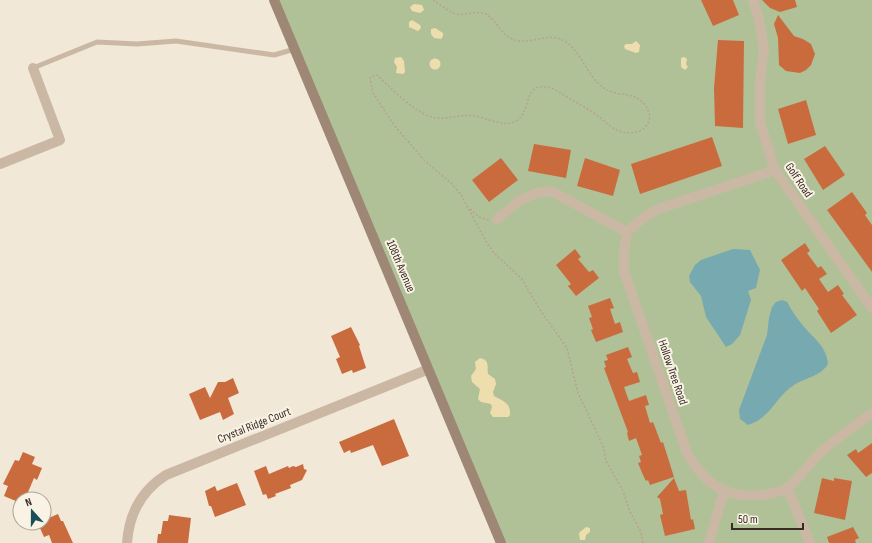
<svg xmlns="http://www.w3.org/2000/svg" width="872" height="543" font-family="'Sofia Sans Condensed',sans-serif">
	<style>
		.green { fill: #b0c198 }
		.sand { fill: #efdead }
		.water { fill: #76a9b0 }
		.building { fill: #ca6b3e }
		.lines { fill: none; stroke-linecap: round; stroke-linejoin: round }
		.path { stroke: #b6a28e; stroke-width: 1.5; stroke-dasharray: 2 2; stroke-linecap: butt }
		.lane { stroke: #cab8a4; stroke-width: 5 }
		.street { stroke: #cab8a4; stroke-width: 10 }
		.secondary { stroke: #9e8775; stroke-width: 10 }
		.labels { text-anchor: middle; stroke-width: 4; stroke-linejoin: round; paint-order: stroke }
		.street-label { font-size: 12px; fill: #352c26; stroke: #faf2e4 }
	</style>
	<rect width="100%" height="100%" fill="#f2e8d8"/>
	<path class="green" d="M274,0H872V543H502Z"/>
	<path class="sand" d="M414,4L422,5L424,10L420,13L412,11L410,7Z
		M412,20L420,25L421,28L418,31L409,27V22Z
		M435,28L443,33V36L441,39L434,38L431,34V29Z
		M636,41L640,45L639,52L636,53L625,49L624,46L626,44H632Z
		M401,57L404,61L405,72L403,74L396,73L397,67L394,62L395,58Z
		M684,57L687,59L686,64L688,67L685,70L681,67V58Z
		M429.5 64a5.5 5.5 0 1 1 11 0a5.5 5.5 0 1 1-11 0Z
		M480,358C490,360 487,366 488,374L495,379L496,384L493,392L494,396C503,401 511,403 510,415L508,417H493L490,413L492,407L491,404L481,402L478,399L480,389L472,382L471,376L476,369L475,362Z
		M586,527L590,528V532L586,535L585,540H580L579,533Z"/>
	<path class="water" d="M733,249L750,250L760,270L756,288L748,291L751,300L740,335L732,344L726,347L706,317L701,296L690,282L689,276L695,265L701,260Z
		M782,300L787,302C791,309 796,317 801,323C812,338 826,344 828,364C820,377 806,377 794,385C776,396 771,418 748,425L740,419L739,410L767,335L769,318L772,307L776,302Z"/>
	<path class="building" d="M701,0H733L739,15L713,26Z
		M762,0H795L797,7L780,12L770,8Z
		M778,15L794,36L803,39L811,44L815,54L811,65L806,70L800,73L786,71L779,65L778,38L774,24Z
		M718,40L744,41L743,128L715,126L714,88Z
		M806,100L816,135L788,144L778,109Z
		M712,137L722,166L640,194L631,164Z
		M534,144L571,150L566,178L528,171Z
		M825,146L845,175L823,190L804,159Z
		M501,158L518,180L489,202L472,180Z
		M585,158L620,170L613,196L577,186Z
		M852,192L867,213L865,215L872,225V272L827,210Z
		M805,243L810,251L807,253L818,268L821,266L827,274L819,279L828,292L838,285L844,294L842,295L857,315L831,333L817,311L819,309L805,288L802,291L781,260Z
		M575,249L581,257L578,259L589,272L593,270L599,278L576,296L568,286L571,284L556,265Z
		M610,298L614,308L610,309L615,324L620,322L623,332L596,342L591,330L593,329L589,318L592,317L588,306Z
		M351,327L360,345L359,346L366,368L353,373L352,370L342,374L336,359L340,357L331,336Z
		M628,347L632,357L627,359L633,373L637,372L640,382L624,387L629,401L646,395L649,405L645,406L650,423L653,422L661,443L663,442L674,477L650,485L648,480L646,481L643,475L638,463L641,462L639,456L642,455L636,438L629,441L627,433L628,432L604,368L606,367L604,361L608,360L606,355Z
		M233,378L239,393L228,398L234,414L223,420L220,412L200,420L189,394L205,387L210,398L218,382H225Z
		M394,419L409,456L382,466L373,445L351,453L350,450L344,453L339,442Z
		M872,443V473L866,477L847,455L856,449L858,453Z
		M23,452L35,457L32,464L42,468L37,480L34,478L26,497L21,495L18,502L4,496L8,486L3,484L15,460L19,461Z
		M303,464L304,469L307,470L302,480L290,485L291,488L275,494L276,496L268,499L266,494L263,495L254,471L266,466L269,474L288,466L289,468L293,466L296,467Z
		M674,478L679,491L686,490L691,520L693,519L695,529L665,536L660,515L663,514L660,499L657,497Z
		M822,478L834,481V478L852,481L845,520L814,513Z
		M237,483L246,505L215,517L211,506H209L205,491L215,486L217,491Z
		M58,514L61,521H63L73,543H52L49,535L44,537L40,528L43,527L41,523H44V520Z
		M169,515L191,518L188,543H157L158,534H161L163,521H168Z
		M853,527L859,538L855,540L856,543H829L827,537Z"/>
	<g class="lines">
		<path class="path" d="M433,0C440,5 448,11 456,14C465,16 478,10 486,14C499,22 502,40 521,41C535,42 547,34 560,39C579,45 586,76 604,88C619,99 640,88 649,113C651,119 648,125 643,129C637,134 625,134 617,130C610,127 604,121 598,116C584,106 568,98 554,89C520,78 534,111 516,121C505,128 487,118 475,116C462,114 451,119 438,118C419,118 391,88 377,75L373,76L370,78L373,93L394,125L424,160L451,183L461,195L487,243L494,253L521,278L540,310L567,348L578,393L603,446L606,461L623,491L630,512L641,532L643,543
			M470,209L479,217L489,220"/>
		<path class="lane" d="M33,68L97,42L137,44L176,41L274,55L295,49"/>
		<path class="street" d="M753,0L759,19L764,49L760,81V123L775,170L872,308
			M0,164L60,140L33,68
			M775,170L658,209L643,218L627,232L624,252V271L687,453C705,484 724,498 761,495C769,494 780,492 787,488C799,480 810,462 821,452C837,438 855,426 872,413
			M497,219L519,201L536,193L551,191L627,232
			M787,487L810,543
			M127,543C129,513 141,491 166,475L429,369
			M709,543L724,491"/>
		<path class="secondary" d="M274,0L501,543"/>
	</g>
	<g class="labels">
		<g class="street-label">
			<text transform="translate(799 180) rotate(56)" y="4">Golf Road</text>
			<text transform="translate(401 266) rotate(67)" y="4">108th Avenue</text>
			<text transform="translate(673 372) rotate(71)" y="4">Hollow Tree Road</text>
			<text transform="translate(254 425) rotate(-22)" y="4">Crystal Ridge Court</text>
		</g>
	</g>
	<g transform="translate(32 511) rotate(339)"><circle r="19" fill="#faf2e4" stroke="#aba398"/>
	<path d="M0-3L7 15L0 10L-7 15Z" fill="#1a4f58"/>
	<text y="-6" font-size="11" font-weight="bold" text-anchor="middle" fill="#352c26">N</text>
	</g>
	<path d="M732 523v6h71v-6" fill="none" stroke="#352c26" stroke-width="2"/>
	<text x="738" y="523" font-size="12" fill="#352c26" stroke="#faf2e4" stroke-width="3" paint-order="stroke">50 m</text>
</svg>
